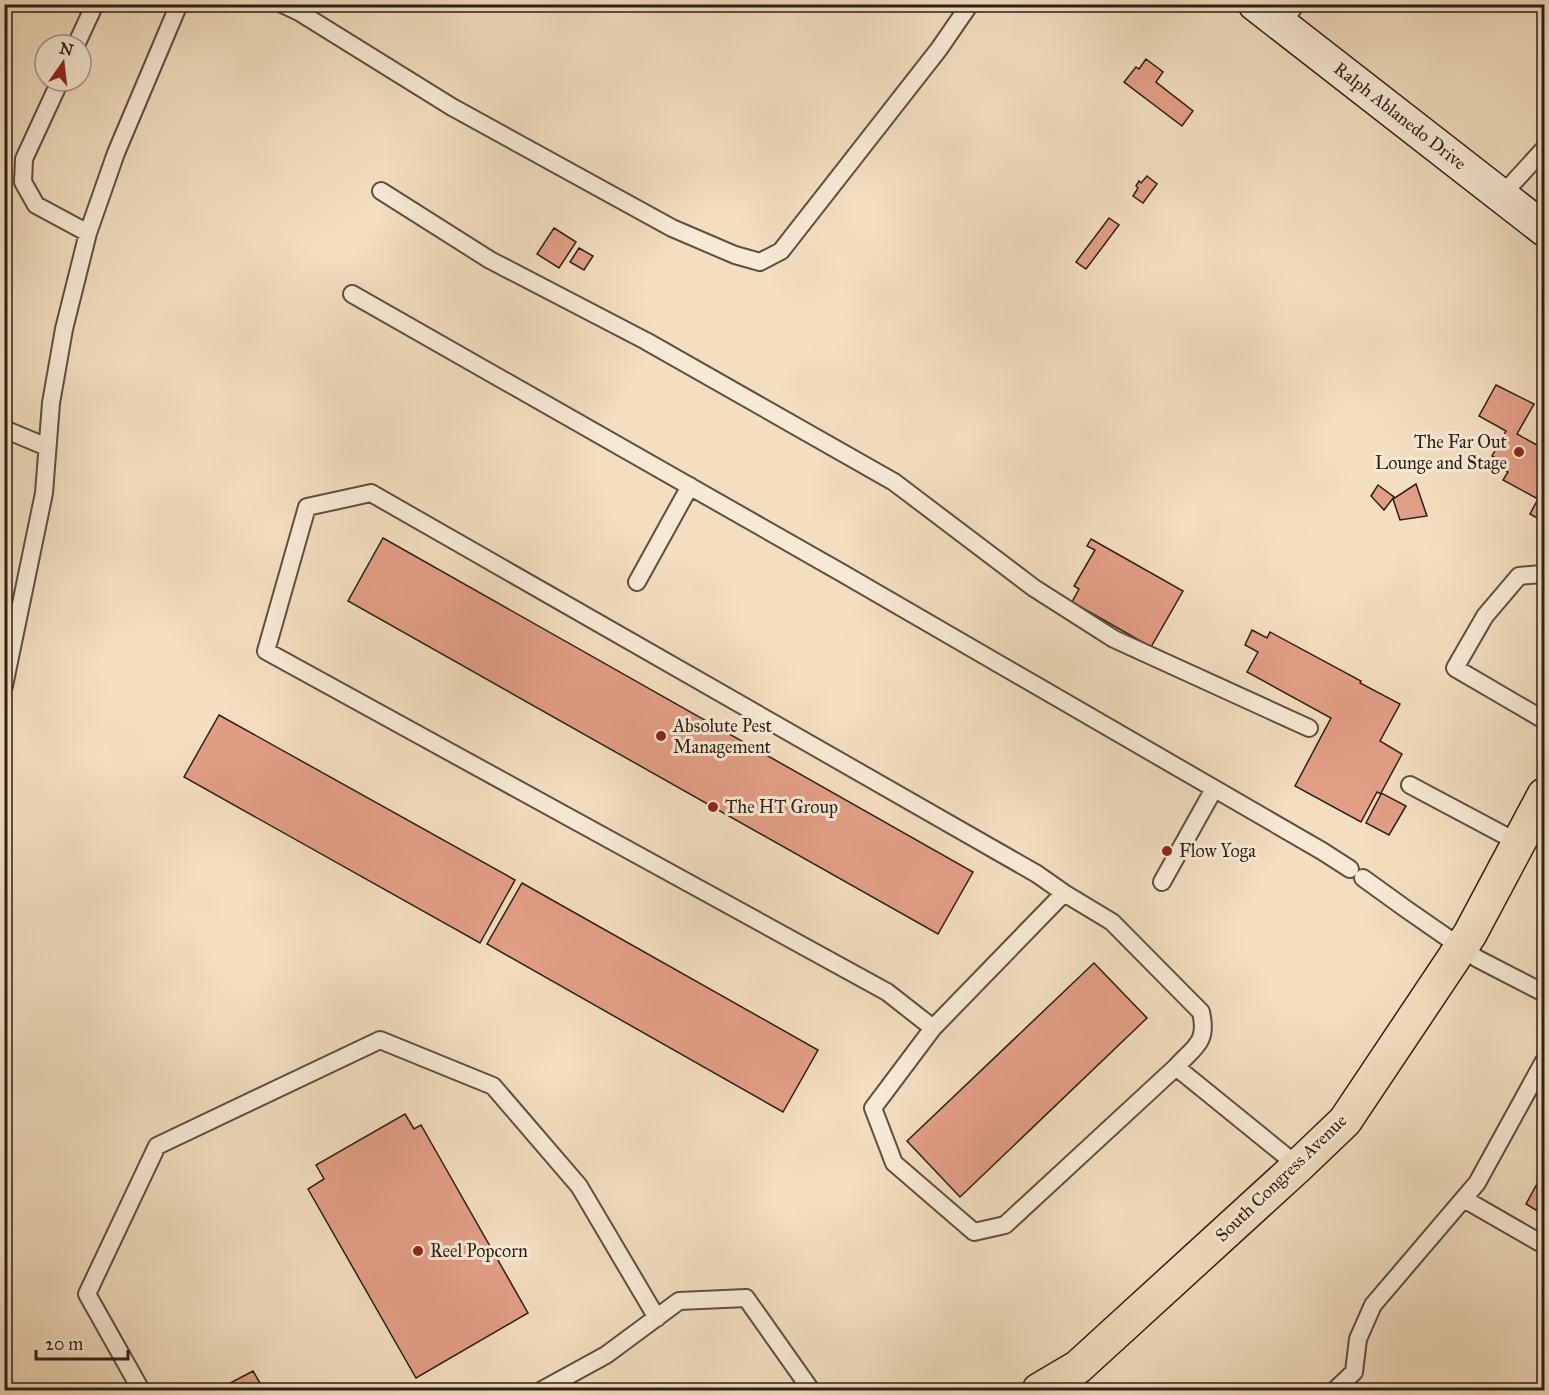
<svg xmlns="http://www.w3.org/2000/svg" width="1549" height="1395" font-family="'IM FELL Great Primer',serif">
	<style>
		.building { fill: #e39f86; stroke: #2c1f17; stroke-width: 1.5 }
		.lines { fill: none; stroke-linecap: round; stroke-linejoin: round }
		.lane-casing { stroke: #5e4f41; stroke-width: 20 }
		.secondary-casing { stroke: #2c1f17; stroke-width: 36 }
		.primary-casing { stroke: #2c1f17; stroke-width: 36 }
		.lane { stroke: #f7ead5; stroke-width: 16 }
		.secondary { stroke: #f7ead5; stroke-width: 33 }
		.primary { stroke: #f3debf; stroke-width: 33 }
		.poi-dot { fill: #8f2418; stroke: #f7ead5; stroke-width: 2 }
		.labels { text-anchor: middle; stroke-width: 6; stroke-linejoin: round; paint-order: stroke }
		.street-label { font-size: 18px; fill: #2c1f17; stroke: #f7ead5 }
		.poi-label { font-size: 18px; fill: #2c1f17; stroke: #f7ead5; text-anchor: start }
	</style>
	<rect width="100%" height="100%" fill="#f3debf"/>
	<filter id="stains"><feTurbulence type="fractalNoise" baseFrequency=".00333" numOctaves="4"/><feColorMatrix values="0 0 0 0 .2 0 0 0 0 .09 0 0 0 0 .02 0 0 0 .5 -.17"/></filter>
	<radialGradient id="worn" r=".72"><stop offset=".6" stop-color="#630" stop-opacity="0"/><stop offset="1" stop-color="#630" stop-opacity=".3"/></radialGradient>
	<path class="building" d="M1146,59L1163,72L1156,82L1193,111L1182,126L1124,82L1136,67L1139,69Z
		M1147,176L1157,184L1143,203L1133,196L1138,188L1136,186L1139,181L1141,183Z
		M1109,218L1119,225L1086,269L1076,262Z
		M554,228L576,242L559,268L537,254Z
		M579,248L593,256L584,270L570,262Z
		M1496,385L1534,404L1517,434L1544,449V522L1530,514L1538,499L1503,480L1508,472L1504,470L1507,465L1492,456L1506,431L1479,416Z
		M1416,484L1427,516L1400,520L1393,499Z
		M1378,485L1394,497L1384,510L1371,496Z
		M383,538L973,872L938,934L348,601Z
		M1091,539L1183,591L1151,647L1072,602L1079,589L1074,586L1095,550L1087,546Z
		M1252,630L1267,638L1270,632L1361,681L1360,683L1400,704L1380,741L1402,754L1381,793L1406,806L1389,835L1366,823L1381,794L1377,792L1361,822L1295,786L1331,718L1247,672L1258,652L1245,645Z
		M219,715L515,880L480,943L184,777Z
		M522,883L818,1050L783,1112L487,944Z
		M1094,963L1147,1018L960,1197L907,1141Z
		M405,1114L414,1129L421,1125L528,1313L416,1378L308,1189L324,1179L316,1165Z
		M1544,1171V1215L1526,1204Z
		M253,1371L264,1390H217Z"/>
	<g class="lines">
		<g class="lane-casing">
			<path id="lane" d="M282,4L299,12
				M305,4L299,12L452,107L672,228L735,255L760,262L781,251L939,49L970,4
				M1281,25L1296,4
				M76,45L95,4
				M60,81L24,159L23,182L36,205L88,233
				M381,191L490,260L646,341L894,482L1034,588L1114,639L1309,728
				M1502,195L1544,149
				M352,294L842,573L1322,851L1350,869
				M4,429L47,447
				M1544,575L1542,574L1519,576L1485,616L1455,668L1544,720
				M637,582L690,486
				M4,686L44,493L51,403L64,329L88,233L116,153L179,4
				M1410,785L1519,843
				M1363,878L1406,909L1478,959L1544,993
				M1162,882L1214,789
				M1064,893L933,1028L887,992L266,651L307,507L371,493L1037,874L1064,893L1112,922L1201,1012C1208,1043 1195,1046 1176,1067L1298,1166
				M933,1028L873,1108L894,1163L974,1232L1005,1225L1176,1067
				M1464,1199L1544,1245
				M141,1390L87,1294L157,1146L380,1040L493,1086L579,1186L657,1318
				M542,1390L606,1355L679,1301L746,1298L811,1390
				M1335,1390L1354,1372L1358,1339L1373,1305L1477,1183L1544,1061"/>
		</g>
		<g class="secondary-casing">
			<path id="secondary" d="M1255,4L1544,229"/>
		</g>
		<g class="primary-casing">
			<path id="primary" d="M1039,1390L1078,1367L1298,1166L1345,1121L1470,934L1544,795"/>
		</g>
		<use href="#lane" class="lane"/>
		<use href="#secondary" class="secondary"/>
		<use href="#primary" class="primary"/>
	</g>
	<g class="poi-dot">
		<circle cx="1519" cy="452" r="6"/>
		<circle cx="661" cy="736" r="6"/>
		<circle cx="713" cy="807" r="6"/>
		<circle cx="1167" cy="851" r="6"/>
		<circle cx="418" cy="1251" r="6"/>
	</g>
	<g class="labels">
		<g class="street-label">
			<text transform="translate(1400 116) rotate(38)" y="6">Ralph Ablanedo Drive</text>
			<text transform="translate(1281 1178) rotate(-44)" y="6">South Congress Avenue</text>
		</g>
		<g class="poi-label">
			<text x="1507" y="448" text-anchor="end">The Far Out<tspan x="1507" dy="21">Lounge and Stage</tspan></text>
			<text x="673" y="732">Absolute Pest<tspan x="673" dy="21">Management</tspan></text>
			<text x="725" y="813">The HT Group</text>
			<text x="1179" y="857">Flow Yoga</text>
			<text x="430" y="1257">Reel Popcorn</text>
		</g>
	</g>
	<rect width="1549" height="1395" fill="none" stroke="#f3debf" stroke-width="24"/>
	<rect x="6" y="6" width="1537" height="1383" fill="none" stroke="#2c1f17" stroke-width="3"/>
	<rect x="12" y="12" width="1525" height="1371" fill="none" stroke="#2c1f17" stroke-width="1.5"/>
	<g transform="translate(63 63) rotate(14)"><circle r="28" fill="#f7ead5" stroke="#a69989" stroke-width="1.5"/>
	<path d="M0-4.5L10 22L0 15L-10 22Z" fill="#8f2418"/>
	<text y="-9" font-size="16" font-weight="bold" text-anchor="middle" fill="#2c1f17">N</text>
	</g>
	<path d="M36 1350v9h92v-9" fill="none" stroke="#2c1f17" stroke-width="3"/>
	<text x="45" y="1350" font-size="18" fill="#2c1f17" stroke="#f7ead5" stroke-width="4.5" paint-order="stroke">20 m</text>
	<rect width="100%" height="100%" filter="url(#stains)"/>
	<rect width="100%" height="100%" fill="url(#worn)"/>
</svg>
